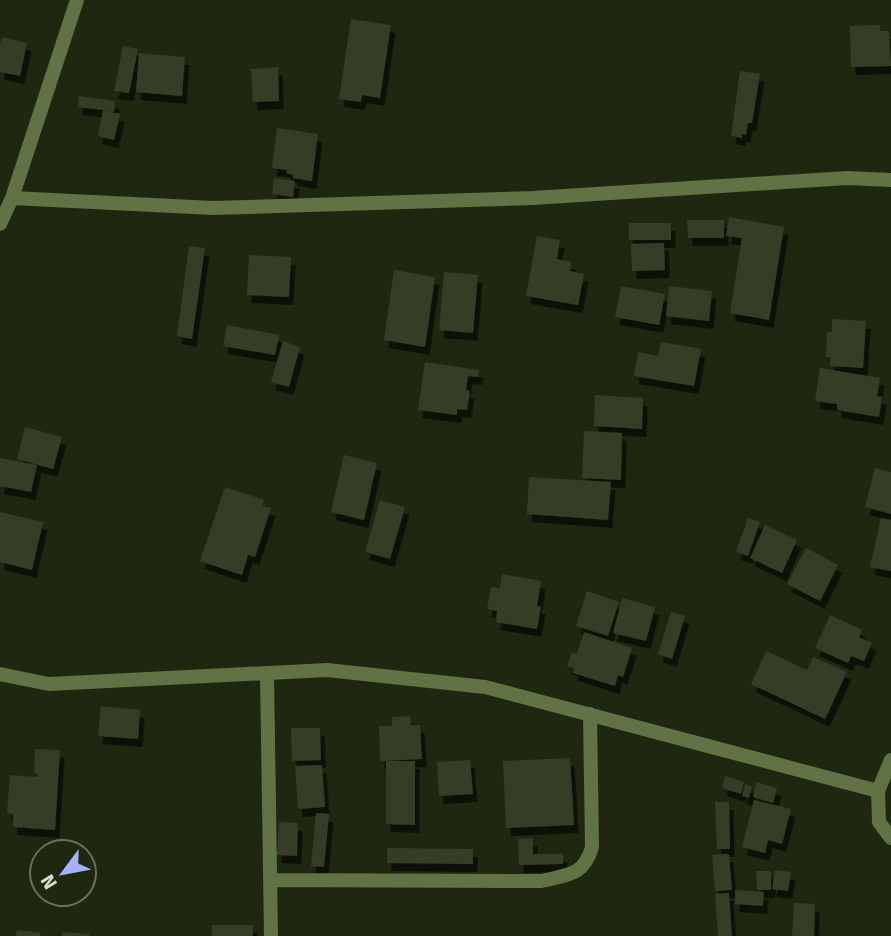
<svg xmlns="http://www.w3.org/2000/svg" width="891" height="936" font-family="'Fira Sans',sans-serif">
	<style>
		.building { fill: #353d27; filter: url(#shadow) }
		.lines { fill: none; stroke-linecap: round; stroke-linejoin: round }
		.minor { stroke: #617244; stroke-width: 14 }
	</style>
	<defs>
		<filter id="shadow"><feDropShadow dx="4.5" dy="8" stdDeviation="0" flood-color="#0009"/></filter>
	</defs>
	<rect width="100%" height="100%" fill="#1f2711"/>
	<path class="building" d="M351,19L391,25L380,98L362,95L361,102L339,99Z
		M880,25V31H889L891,66L851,67L850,26Z
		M2,37L27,43L20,76L0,72V44Z
		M123,46L138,49L129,93L114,91Z
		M139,53L185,57L182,96L136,92Z
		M278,67L279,101L253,102L251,69Z
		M740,71L760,74L752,123H748L746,135L742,134V138L731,136Z
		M79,96L115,101L114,112L106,111L120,114L114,140L98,136L103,110L78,107Z
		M277,128L318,134L312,181L293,178V175L286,173L287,170L272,168Z
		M274,178L295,181L293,197L272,194Z
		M729,217L784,227L769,320L730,313L742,238L726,236Z
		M687,220H724V238H688Z
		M629,223H671V240H629Z
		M537,236L560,240L557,259L571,262L570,271L584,274L578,305L526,296Z
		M664,243L665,270L632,271L631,244Z
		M189,246L205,248L192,339L177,336Z
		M249,255L291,257L289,297L247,295Z
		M394,270L435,277L425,347L384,340Z
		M444,272L478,275L473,333L439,330Z
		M621,286L665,294L659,325L615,317Z
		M669,286L712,291L709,321L666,316Z
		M832,319L866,321L863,368L830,366V357H826L827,332H832Z
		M227,325L279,335L275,355L223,346Z
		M283,341L300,347L289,387L271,382Z
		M661,342L701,349L694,386L634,376L638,352L658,356Z
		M425,362L479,370L478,377L468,376L466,390L470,391L467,410L457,409V415L418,410Z
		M820,368L880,378L877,396L882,397L879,417L837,410V404L815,401Z
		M595,395L643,398L642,429L594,426Z
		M25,427L62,437L53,469L17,459Z
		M584,431L622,433L621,480L582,478Z
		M344,455L377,463L364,520L331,512Z
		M0,458L37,465L31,492L0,486Z
		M875,468L891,472V514L865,507Z
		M529,477L611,482L608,520L527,514Z
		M225,487L264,500L262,506L271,508L255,557L248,555L242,575L200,561Z
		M380,500L405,507L390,559L365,552Z
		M0,512L43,522L32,570L0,562Z
		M748,518L760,522L748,556L736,552Z
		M881,518L891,520V571L870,567Z
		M765,525L797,540L782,573L750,558Z
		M806,548L838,565L820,601L787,584Z
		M502,574L541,581L537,606H541L537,629L496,622L497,611L487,609L491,587L500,588Z
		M587,591L619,602L608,636L576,626Z
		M622,598L655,607L646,641L613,633Z
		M671,612L685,616L672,659L658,654Z
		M830,615L862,630L859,637L872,643L864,661L851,656L848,663L815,648Z
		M584,632L632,648L623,677L618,675L615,686L573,673L574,668L567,666L572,652L577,654Z
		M766,651L807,670L813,657L847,672L825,719L751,684Z
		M101,706L140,710L138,739L98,736Z
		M410,716L411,725H420L422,759L380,761L379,726H392V717Z
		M291,728H320L321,760L292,761Z
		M35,749L60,750L55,830L13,827V814L7,813L10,775L37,777V773H34Z
		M570,758L574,825L506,828L503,761Z
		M470,760L473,794L439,796L437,762Z
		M386,761H415V825L386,824Z
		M322,765L325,807L298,809L295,766Z
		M725,776L744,782L741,794L722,788Z
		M756,782L777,788L773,803L753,797Z
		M745,784L752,787L749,798L742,796Z
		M754,800L791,809L782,844L768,840L765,853L742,847Z
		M715,802H729L730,849H717Z
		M316,813L329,814L324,867L311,866Z
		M279,822L298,823L297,856L277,855Z
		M533,838V854H563V864L519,865L518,839Z
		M387,848L473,849V864L387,863Z
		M729,854L732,890L715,891L712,855Z
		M775,870L791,872L788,891L772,889Z
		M756,871H771V890H757Z
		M735,890L764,892L763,906L735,904Z
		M729,893L732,936H718L715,894Z
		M794,903L815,904L814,936H792Z
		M212,925H253V936H212Z
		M17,930L41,933L40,936H16Z
		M62,932L89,934V936H62Z"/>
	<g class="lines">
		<path class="minor" d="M12,198L213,208L533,198L847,178L891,180
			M0,224L12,198L77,0
			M267,673L271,936
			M0,674L49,684L327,670L485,687L878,791
			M891,760L878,791L879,822L891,838
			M271,880L541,881C567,875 584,876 592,847L590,714"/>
	</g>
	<g transform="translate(63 873) rotate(238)"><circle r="33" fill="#1f2711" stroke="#69705d" stroke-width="2"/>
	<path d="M0-5L12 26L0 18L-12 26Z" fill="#a4b2fc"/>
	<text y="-10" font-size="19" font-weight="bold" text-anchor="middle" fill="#d7ddcf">N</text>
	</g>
</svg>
